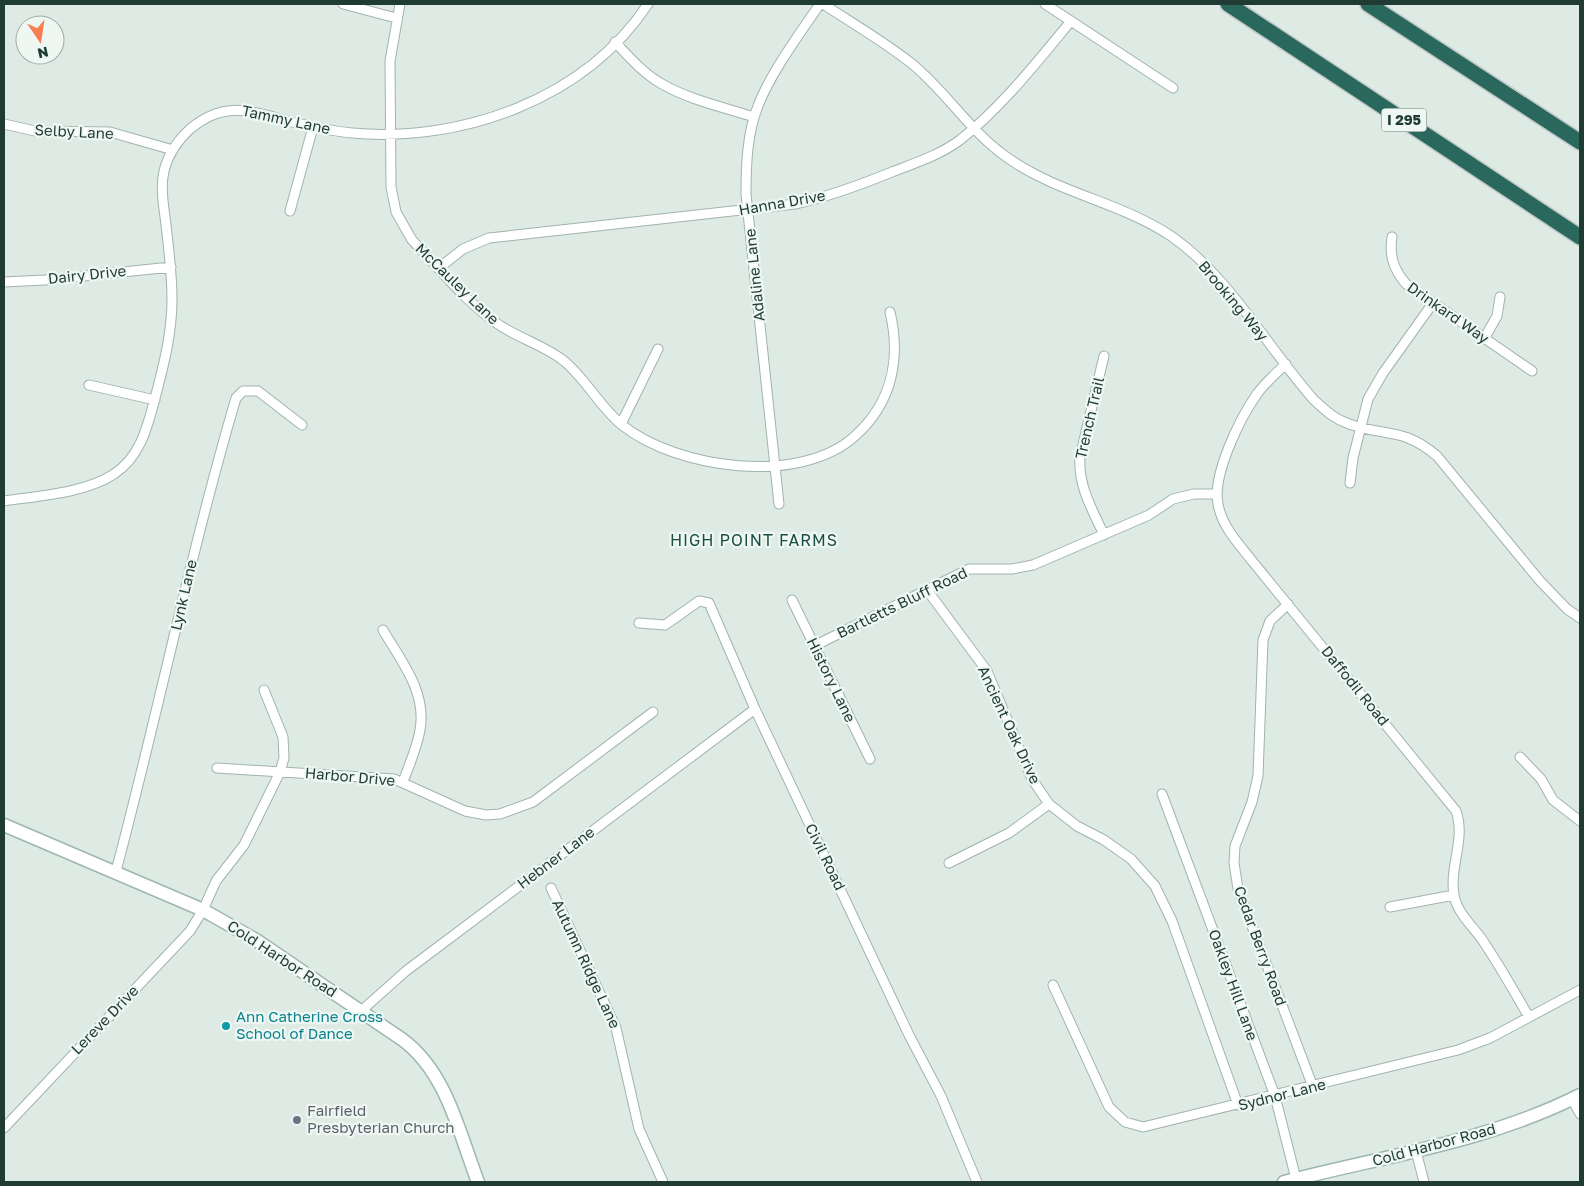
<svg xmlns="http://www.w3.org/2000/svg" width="1584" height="1186" font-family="'Golos Text',sans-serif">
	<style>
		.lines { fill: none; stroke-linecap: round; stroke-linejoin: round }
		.street-casing { stroke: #a1b3ac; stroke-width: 11 }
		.secondary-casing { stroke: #9db7ae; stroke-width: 15 }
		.highway-casing { stroke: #c0c8c6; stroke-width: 18 }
		.street { stroke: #fff; stroke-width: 9 }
		.secondary { stroke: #fff; stroke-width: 12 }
		.highway { stroke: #2a685d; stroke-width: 15 }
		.culture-dot { fill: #0f9aa8; stroke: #eff7f3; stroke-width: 2 }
		.worship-dot { fill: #6b7280; stroke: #eff7f3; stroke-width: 2 }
		.labels { text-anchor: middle; stroke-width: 4.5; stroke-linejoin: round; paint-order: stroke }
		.shield { fill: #eff7f3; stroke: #5d736d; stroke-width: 1 }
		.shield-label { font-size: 14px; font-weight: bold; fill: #1f3b34 }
		.street-label { font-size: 15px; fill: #1f3b34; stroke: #eff7f3 }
		.culture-label { font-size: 15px; fill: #0d838f; stroke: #eff7f3; text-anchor: start }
		.worship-label { font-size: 15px; fill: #5b616d; stroke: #eff7f3; text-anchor: start }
		.neighbourhood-label { font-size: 16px; letter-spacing: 1px; fill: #1a4d43; stroke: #eff7f3 }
	</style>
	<rect width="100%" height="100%" fill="#deebe5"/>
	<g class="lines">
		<g class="street-casing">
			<path id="street" d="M343,4L396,18
				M400,4L390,61L391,187L396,212L412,240C438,267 464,300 495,322C516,338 543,344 564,361C586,379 599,406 622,425C677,469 800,486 855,436C892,403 901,359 890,312
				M823,4C852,23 883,41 911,63C946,91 970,132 1008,158C1057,193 1120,202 1171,236C1229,276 1267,347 1314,400C1325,410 1334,419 1349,424C1386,437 1403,427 1437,456L1540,581L1567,609L1580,618
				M1045,4L1173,88
				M615,42C629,57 644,74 662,84C690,100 723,107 754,117
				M4,124L35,131L110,132L173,150
				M290,211L313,127
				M1392,237C1389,256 1394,270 1406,284L1532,371
				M439,268L463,249L489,238L795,204C828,197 860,185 892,172C915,163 940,155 960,140C1002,107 1037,62 1071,21
				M4,282L45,280L171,267
				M1484,339L1497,316L1500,297
				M1104,356L1080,457C1078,486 1092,509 1104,535
				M1286,364C1275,374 1265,383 1257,394C1240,418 1212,475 1218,504C1222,527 1239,544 1253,562L1456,811C1466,839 1449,867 1454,895C1457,914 1476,929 1485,944C1501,968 1515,993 1529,1017
				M89,385L155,400
				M621,424L658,349
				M1350,483L1353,458L1368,399L1383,373L1433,303
				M4,501C37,496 86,493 114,474C139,458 147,429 154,402C163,368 172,335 172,299C172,275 169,250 166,225C164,207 160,189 164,171C168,155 178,140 190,129C224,100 250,111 288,121C309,126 330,131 352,133C462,143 585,99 648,4
				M779,504L746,194C746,166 747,133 758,106C770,74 800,33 820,4
				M927,590L987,671L1032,779L1049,804L1077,826L1104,840L1131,859L1155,886L1172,921L1238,1105
				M792,600L870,759
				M1288,604L1270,621L1263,640L1258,776L1252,802L1235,846L1234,863L1238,889L1313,1087
				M639,623L665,625L699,601L709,603L755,709L909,1035L941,1096L977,1182
				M383,630C401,661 427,692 420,730C417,748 409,765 403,782
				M814,646L969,569H1012L1033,565L1149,515L1173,499L1194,494H1216
				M1520,757L1541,779L1553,800L1580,821
				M217,768L394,779L465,811L486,815L500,814L533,802L653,712
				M1162,794L1275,1096L1296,1179
				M949,863L1009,833L1049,804
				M116,871C158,714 190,554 236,398L243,391H258L302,425
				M551,888L616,1028L639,1129L663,1182
				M1390,907L1454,895
				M1053,985L1109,1107L1125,1122L1143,1127L1458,1050L1490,1038L1580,990
				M361,1011L406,971L755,709
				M1572,1099L1580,1114
				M4,1128L190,931L203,910L216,881L244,845L280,772L284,758L283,737L264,690
				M1416,1151L1424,1182"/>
		</g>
		<g class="secondary-casing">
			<path id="secondary" d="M4,825L203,910L256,940L403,1040C447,1073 459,1133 478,1182
				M1284,1182C1384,1156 1487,1142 1580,1095"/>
		</g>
		<g class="highway-casing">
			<path id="highway" d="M1228,4L1580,237
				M1368,4L1580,142"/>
		</g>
		<use href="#street" class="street"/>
		<use href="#secondary" class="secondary"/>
		<use href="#highway" class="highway"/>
	</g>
	<circle class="culture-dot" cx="226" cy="1026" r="5"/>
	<circle class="worship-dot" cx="297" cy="1120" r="5"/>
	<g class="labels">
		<rect class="shield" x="1381.5" y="108.5" width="45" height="23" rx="4"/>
		<g class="shield-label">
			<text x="1404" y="125">I 295</text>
		</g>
		<g class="street-label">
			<text transform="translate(286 120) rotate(12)" y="5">Tammy Lane</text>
			<text transform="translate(74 132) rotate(3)" y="5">Selby Lane</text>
			<text transform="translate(782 203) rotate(-10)" y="5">Hanna Drive</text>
			<text transform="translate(87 275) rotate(-6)" y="5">Dairy Drive</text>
			<text transform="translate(755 275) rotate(-96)" y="5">Adaline Lane</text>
			<text transform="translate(457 284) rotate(44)" y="5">McCauley Lane</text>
			<text transform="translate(1233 301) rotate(50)" y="5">Brooking Way</text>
			<text transform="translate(1448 313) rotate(35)" y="5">Drinkard Way</text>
			<text transform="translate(1090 418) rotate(-77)" y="5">Trench Trail</text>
			<text transform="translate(184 595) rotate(-77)" y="5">Lynk Lane</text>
			<text transform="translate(902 603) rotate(-26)" y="5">Bartletts Bluff Road</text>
			<text transform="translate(831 680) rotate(64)" y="5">History Lane</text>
			<text transform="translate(1355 686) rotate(51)" y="5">Daffodil Road</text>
			<text transform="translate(1009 725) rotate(65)" y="5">Ancient Oak Drive</text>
			<text transform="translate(350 777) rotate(5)" y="5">Harbor Drive</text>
			<text transform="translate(825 857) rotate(64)" y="5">Civil Road</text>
			<text transform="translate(556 858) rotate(-37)" y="5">Hebner Lane</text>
			<text transform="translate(1260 946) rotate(70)" y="5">Cedar Berry Road</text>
			<text transform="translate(282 959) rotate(33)" y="5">Cold Harbor Road</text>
			<text transform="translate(586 964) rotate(65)" y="5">Autumn Ridge Lane</text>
			<text transform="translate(1233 985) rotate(70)" y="5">Oakley Hill Lane</text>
			<text transform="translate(105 1020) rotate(-46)" y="5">Lereve Drive</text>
			<text transform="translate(1282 1095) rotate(-14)" y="5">Sydnor Lane</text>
			<text transform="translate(1434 1145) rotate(-15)" y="5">Cold Harbor Road</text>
		</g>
		<g class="culture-label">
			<text x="236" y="1022">Ann Catherine Cross<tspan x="236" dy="17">School of Dance</tspan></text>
		</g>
		<g class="worship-label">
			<text x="307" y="1116">Fairfield<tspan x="307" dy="17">Presbyterian Church</tspan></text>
		</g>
		<g class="neighbourhood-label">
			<text x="754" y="546">HIGH POINT FARMS</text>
		</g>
	</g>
	<rect width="1584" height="1186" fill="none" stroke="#1f3b34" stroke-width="10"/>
	<g transform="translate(40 40) rotate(167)"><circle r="24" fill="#eff7f3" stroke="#9caca7"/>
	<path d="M0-4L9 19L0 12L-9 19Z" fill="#f87e4f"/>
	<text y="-8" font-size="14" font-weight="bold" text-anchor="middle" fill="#1f3b34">N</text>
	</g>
</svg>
